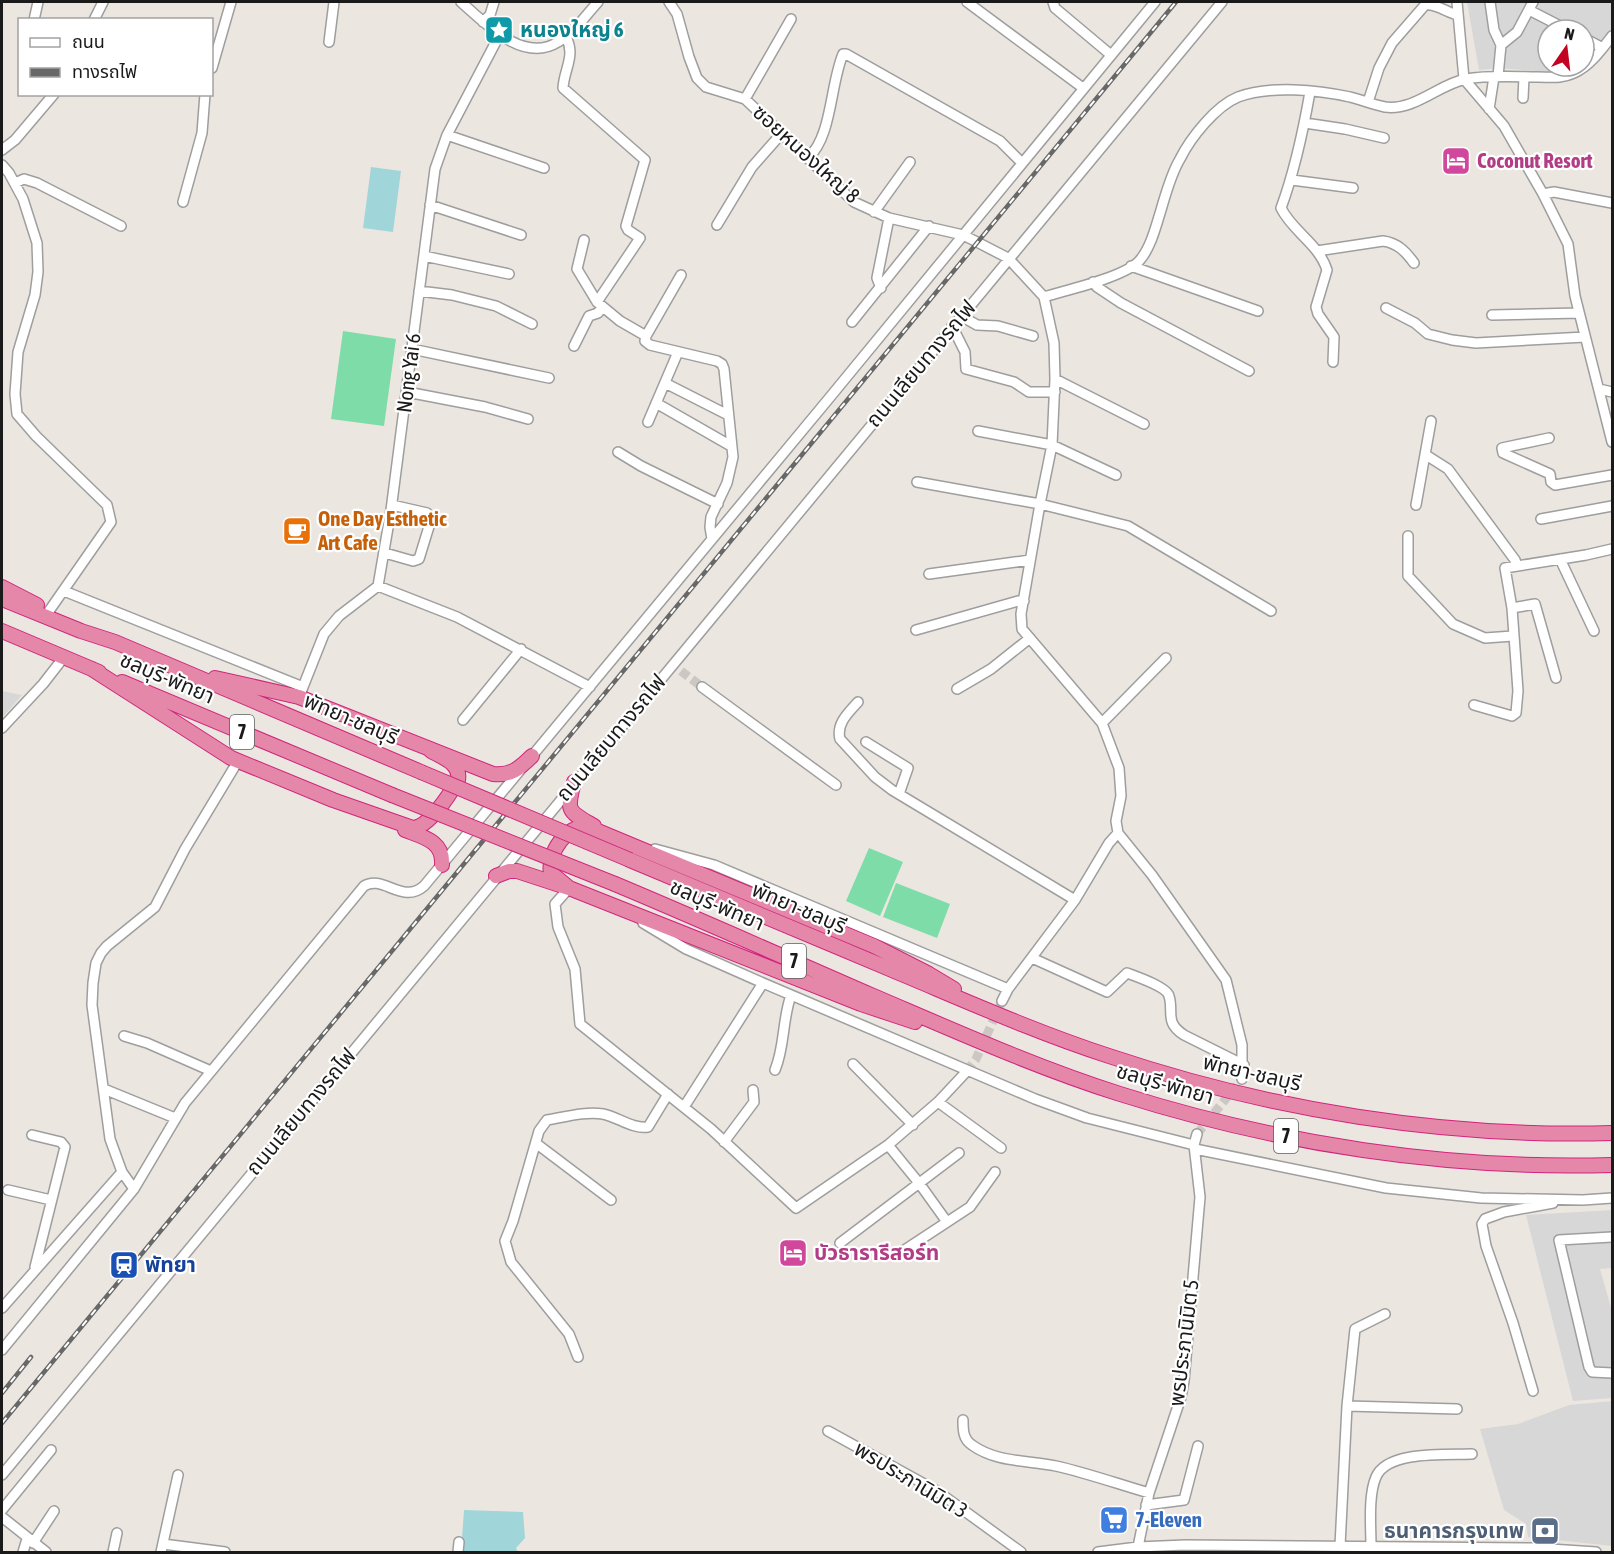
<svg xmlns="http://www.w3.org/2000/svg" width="1614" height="1554" font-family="'Asap Condensed','Noto Sans Thai',sans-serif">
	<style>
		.residential { fill: #d8d7d7 }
		.pitch { fill: #7ddca8 }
		.water { fill: #a0d6da }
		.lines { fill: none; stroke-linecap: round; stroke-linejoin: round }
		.minor-tunnel { stroke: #ccc7c2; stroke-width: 9; stroke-dasharray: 9 4.5; stroke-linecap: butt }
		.minor-casing { stroke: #9e9e9e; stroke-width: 12 }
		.highway-casing { stroke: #d1257d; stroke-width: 16 }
		.minor { stroke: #fff; stroke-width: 9 }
		.highway { stroke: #e487a8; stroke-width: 14 }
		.rail-casing { stroke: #686868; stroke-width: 4.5 }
		.rail { stroke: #fff; stroke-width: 2; stroke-dasharray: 7; stroke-linecap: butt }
		.highway-bridge-casing { stroke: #d1257d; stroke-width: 16; stroke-linecap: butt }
		.highway-bridge { stroke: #e487a8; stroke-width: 14 }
		.labels { text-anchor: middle; stroke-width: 4.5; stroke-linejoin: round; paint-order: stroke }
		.shield { fill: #fff; stroke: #5f5f5f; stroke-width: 1.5 }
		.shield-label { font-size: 20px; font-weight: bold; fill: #1a1a1a }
		.culture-label { font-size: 21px; font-weight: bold; fill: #0d838f; stroke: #fff; text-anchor: start }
		.street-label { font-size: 21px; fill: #1a1a1a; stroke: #fff }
		.hotel-label { font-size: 21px; font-weight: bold; fill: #b23c85; stroke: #fff; text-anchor: start }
		.food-label { font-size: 21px; font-weight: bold; fill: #c56008; stroke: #fff; text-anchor: start }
		.transit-label { font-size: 21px; font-weight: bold; fill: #164399; stroke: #fff; text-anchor: start }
		.shop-label { font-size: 21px; font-weight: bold; fill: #366cbe; stroke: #fff; text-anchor: start }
		.service-label { font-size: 21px; font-weight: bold; fill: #4e5e75; stroke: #fff; text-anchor: end }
	</style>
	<rect width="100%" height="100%" fill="#ece6e0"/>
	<path class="residential" d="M1467,2H1612V29L1584,62V30H1548V66H1576L1562,73L1499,68L1479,70Z
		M2,691L22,695L2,718Z
		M1612,1210V1268L1600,1269L1612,1311V1398L1573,1401L1526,1215Z
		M1612,1401V1546L1528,1537L1526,1524L1504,1510L1480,1429L1518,1424L1569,1405Z"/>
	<path class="pitch" d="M343,331L396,339L384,426L331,419Z
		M869,848L903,862L880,916L846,901Z
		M896,883L950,904L937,938L883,917Z"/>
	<path class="water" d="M371,167L401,171L393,232L363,228Z
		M464,1510L523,1512L525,1538L516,1548L518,1552H461Z"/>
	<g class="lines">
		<path class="minor-tunnel" d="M681,671L702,687
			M967,1071L976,1059L1002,1001
			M1197,1134L1242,1079"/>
		<g class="minor-casing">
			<path id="minor" d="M461,2C485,23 523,64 558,42C574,33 586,15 598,2
				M669,2L677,14L689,57L697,78L706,87L745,99L854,202L889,218L963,235L977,242L1008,258L1044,297L1054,343L1055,379L1052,445L1040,504L1021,614L1022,629L1102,723L1119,768L1121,796L1116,821L1118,833L1152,875L1226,980L1242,1045V1079
				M967,2L1083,88
				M1053,2L1055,8L1111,55
				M1457,2L1464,79L1504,126L1543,194L1568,244L1575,296L1612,442
				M1490,2L1494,30L1501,45L1498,76
				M1529,10L1568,30
				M34,20L38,2
				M94,20L103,2
				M483,22L490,15L494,2
				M566,37C576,56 564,69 563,88L645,160L626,226L628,230L640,238L597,302L620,321L646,336L645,341L650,345L717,361L722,364L724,369L733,457L727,483L711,517L710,527L712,539
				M1584,38L1599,46
				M329,42L334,2
				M1501,45L1517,32L1533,2
				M212,68L231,2
				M1310,92C1303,132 1295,170 1281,208C1292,231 1319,244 1327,270L1316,307L1318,314L1334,337L1333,362
				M1523,98L1524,77
				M745,99L791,19
				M1368,102L1379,68L1392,43L1425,5C1435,3 1448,13 1458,15
				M1489,109L1494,77
				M1305,123L1345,129L1384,138
				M447,135L544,168
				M2,150L15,140L54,94
				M808,158C832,137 830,85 843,54H846L1000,141L1022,163
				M2,165L9,173L23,199L37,243L38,272L35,295L18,352L15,394L17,414L36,436L107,505L111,522L49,611
				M1292,180L1353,188
				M15,183L24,179L37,183L121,226
				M1543,194L1554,192L1612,203
				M183,202L202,133L205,94
				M430,205L521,235
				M874,212L910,162
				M717,225L752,167L782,133
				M584,240L577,269L597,302
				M1317,251L1383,241C1398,243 1406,252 1414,263
				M424,256L509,274
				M1131,266L1258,311
				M1093,282L1097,287L1121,303L1249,371
				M881,288L877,278L889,218
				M419,291L452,295L496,306L532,324
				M1044,297C1066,290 1126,277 1140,260C1151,247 1156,226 1161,210C1166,193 1171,174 1180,159C1191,137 1216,106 1238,97C1270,85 1318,90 1350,97C1362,100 1374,105 1385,107C1415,111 1439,84 1466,79C1489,75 1515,77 1538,77C1551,77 1561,79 1574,73C1590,66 1602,49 1612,36
				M1386,308L1415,323L1428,334L1452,340L1476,343L1585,337
				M1492,315L1579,313
				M961,316L977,325L998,326L1033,336
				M852,322L929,226
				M952,326L965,352L966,369L1014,382L1029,392H1055
				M646,336L681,275
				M574,346L589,316L598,313L602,307
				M412,349L549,378
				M1055,379L1144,424
				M665,383L728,415
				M1599,389L1612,392
				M407,392L485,407L528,419
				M656,403L731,446
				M648,422L678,352
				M978,431L1052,445L1116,475
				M1549,438L1502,448L1503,453L1550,474L1551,482L1555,485L1612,475
				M618,452L641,466L718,504
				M1426,455L1448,469L1515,560L1517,566
				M917,482L1040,504L1128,526L1271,611
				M1416,505L1431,421
				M1541,519L1612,506
				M1408,536V576L1453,624L1485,638L1513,636
				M385,553L413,561L419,559L431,520L427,513L392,505
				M1560,559L1594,631
				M929,574L1030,560
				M378,586L457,617L590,687
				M64,591L303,687
				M1512,608L1535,604L1556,678
				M916,630L1018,601H1024
				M702,687L836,785
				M957,689L991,669L1030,638
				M299,697L324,634L339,616L378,586L391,510L435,169L447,135L500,34
				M858,702C848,713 836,724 840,739L875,777L892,790L1075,900
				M1474,705L1512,716L1516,713L1518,691L1512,608L1505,568L1586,555L1612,549
				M463,720L521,649
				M1102,723L1166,658
				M2,728L43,684L64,657
				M866,742L908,768L899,794
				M655,849L714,865L1008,989
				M569,888L555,904L558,927L575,969L580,1024L711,1129L796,1208L888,1145L938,1102L967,1071
				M643,923L686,949L763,983L1035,1099L1087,1118L1194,1145
				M1032,958L1107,992L1127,973C1135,976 1167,987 1169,996C1174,1012 1164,1022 1184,1035L1244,1065
				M1002,1001L1008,989L1075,900L1109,843L1118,833
				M124,1036L147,1043L211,1071
				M853,1064L913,1125
				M775,1070C785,1046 782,1021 791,995
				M104,1089L175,1118
				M938,1102L1001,1148
				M684,1107L763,983
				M32,1135L61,1142L65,1147L35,1267
				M724,1142L754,1102L753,1090
				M537,1144L611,1200
				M888,1145L919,1183L947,1222
				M1195,1149L1386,1188L1481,1198L1583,1200L1612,1198
				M134,1189L122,1172L110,1139L92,1005L93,983L96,963L101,953L107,946L155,907L185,849L238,761
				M8,1190L51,1200
				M1612,1237L1559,1240L1589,1367L1592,1372L1612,1373
				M840,1243L959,1153
				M903,1251L970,1207L995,1172
				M2,1308L122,1172
				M2,1350L134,1189L185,1103L364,886C383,874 402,905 424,886L826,402L1155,2
				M578,1357L569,1334L511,1262L505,1241L513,1221L539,1131L547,1120C565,1117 586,1111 603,1114C618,1117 632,1129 648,1127L668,1094
				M1533,1391L1513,1323L1486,1246L1482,1224L1485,1219L1504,1212L1553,1203
				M1347,1406L1355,1329L1385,1314
				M963,1420C963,1430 963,1439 972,1445C997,1463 1028,1460 1056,1466C1087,1473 1118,1484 1149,1493
				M828,1431L937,1491L1021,1552
				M2,1475L1222,2
				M1146,1505L1184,1500L1198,1446
				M2,1510L51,1450
				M2,1517L46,1552
				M33,1543L54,1511
				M163,1544L225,1552
				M1138,1547L1149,1493L1181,1397L1184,1381L1200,1197L1194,1145L1197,1134
				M1371,1547C1371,1527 1368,1495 1376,1477C1387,1450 1448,1455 1472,1454
				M23,1552L27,1539
				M113,1552L117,1533
				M161,1552L178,1475
				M458,1552L459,1542
				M1098,1552L1138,1547L1185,1545L1535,1548L1596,1552
				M1342,1552L1340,1546L1347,1406L1457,1409"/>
		</g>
		<g class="highway-casing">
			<path id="highway" d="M2,587L37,605
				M2,599L81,631L115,642L421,772
				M2,631L99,672
				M92,669L231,758L333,800L413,828C429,827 450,794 458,780C461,764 444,758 431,751
				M215,678L299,697L493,774C511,776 520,768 532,756
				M122,682L392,795
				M574,782C566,812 568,811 594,826
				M405,830C423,837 444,841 442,865
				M630,860C718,897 805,933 892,970C964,1000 1035,1032 1109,1056C1270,1110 1442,1138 1612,1133
				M496,876L509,871H517L569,888L861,1004L915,1022
				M615,884C701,920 786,958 871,995C953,1030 1035,1067 1120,1094C1278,1144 1447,1170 1612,1165
				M569,888L551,873C547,853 567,824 588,827L874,946L929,974L954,989"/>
		</g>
		<use href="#minor" class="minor"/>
		<use href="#highway" class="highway"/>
		<g class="rail-casing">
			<path id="rail" d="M2,1393L31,1357
				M2,1423L1176,2"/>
		</g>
		<use href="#rail" class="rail"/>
		<g class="highway-bridge-casing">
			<path id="highway-bridge" d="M421,772L630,860
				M392,795L615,884"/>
		</g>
		<use href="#highway-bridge" class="highway-bridge"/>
	</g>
	<defs>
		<g id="sight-square" transform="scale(1.5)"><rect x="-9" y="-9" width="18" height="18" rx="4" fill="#0f9aa8" stroke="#fff"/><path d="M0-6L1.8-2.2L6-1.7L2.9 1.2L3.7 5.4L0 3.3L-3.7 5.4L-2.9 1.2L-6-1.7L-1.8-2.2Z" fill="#fff"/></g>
		<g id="hotel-square" transform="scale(1.5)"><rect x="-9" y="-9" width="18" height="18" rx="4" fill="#d1479c" stroke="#fff"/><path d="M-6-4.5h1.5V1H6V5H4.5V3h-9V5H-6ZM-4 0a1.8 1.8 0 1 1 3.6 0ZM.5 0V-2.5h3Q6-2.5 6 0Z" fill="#fff"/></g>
		<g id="cafe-square" transform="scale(1.5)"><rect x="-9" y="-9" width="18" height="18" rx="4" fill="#e8710a" stroke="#fff"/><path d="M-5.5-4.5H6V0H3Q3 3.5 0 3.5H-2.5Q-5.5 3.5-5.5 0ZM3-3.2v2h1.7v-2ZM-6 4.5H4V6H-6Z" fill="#fff"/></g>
		<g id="station-square" transform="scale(1.5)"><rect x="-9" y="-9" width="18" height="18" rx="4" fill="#1a4fb4" stroke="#fff"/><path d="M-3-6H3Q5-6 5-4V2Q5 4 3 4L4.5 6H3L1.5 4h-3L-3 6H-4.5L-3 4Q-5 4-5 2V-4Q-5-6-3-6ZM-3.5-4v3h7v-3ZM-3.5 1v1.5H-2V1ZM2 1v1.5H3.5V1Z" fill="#fff"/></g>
		<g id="supermarket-square" transform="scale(1.5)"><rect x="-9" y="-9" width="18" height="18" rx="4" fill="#3f7fe0" stroke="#fff"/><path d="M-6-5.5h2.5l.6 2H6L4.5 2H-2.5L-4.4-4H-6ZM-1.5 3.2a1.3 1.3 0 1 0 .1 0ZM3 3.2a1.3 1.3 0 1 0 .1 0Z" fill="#fff"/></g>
		<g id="bank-square" transform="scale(1.5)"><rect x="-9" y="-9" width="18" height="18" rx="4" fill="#5c6f8a" stroke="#fff"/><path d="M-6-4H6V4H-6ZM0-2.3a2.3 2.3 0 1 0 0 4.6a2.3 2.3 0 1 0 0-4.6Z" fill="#fff"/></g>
	</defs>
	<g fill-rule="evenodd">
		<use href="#sight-square" x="499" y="30"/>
		<use href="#hotel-square" x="1456" y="161"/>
		<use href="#cafe-square" x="297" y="531"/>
		<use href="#hotel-square" x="793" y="1253"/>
		<use href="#station-square" x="124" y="1265"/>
		<use href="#supermarket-square" x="1114" y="1520"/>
		<use href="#bank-square" x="1545" y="1531"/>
	</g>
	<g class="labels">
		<g class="shield">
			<rect x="230" y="715" width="24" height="34" rx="4.5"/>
			<rect x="782" y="944" width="24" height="34" rx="4.5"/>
			<rect x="1274" y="1119" width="24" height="34" rx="4.5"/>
		</g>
		<g class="shield-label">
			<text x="242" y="739">7</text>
			<text x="794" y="968">7</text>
			<text x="1286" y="1143">7</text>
		</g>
		<g class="culture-label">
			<text x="520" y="37">หนองใหญ่ 6</text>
		</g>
		<g class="street-label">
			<text transform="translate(806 154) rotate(42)" y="7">ซอยหนองใหญ่ 8</text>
			<text transform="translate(921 364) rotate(-50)" y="7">ถนนเลียบทางรถไฟ</text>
			<text transform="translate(409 373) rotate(-83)" y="7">Nong Yai 6</text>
			<text transform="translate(167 678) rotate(23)" y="7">ชลบุรี-พัทยา</text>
			<text transform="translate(351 719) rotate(23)" y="7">พัทยา-ชลบุรี</text>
			<text transform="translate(611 738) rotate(-50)" y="7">ถนนเลียบทางรถไฟ</text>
			<text transform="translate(717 905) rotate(23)" y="7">ชลบุรี-พัทยา</text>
			<text transform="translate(799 908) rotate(23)" y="7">พัทยา-ชลบุรี</text>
			<text transform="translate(1252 1073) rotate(13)" y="7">พัทยา-ชลบุรี</text>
			<text transform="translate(1165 1084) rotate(16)" y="7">ชลบุรี-พัทยา</text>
			<text transform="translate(301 1112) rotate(-50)" y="7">ถนนเลียบทางรถไฟ</text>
			<text transform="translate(1184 1343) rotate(-83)" y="7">พรประภานิมิต 5</text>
			<text transform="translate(911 1480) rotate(31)" y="7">พรประภานิมิต 3</text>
		</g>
		<g class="hotel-label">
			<text x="1477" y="168">Coconut Resort</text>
			<text x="814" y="1260">บัวธารารีสอร์ท</text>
		</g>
		<g class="food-label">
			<text x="318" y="526">One Day Esthetic<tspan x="318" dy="24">Art Cafe</tspan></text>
		</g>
		<g class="transit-label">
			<text x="145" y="1272">พัทยา</text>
		</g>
		<g class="shop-label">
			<text x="1135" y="1527">7-Eleven</text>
		</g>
		<g class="service-label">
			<text x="1524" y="1538">ธนาคารกรุงเทพ</text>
		</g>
	</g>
	<rect width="1614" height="1554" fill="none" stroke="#1a1a1a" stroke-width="6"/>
	<rect x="18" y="18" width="195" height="78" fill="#ffffff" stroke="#a3a3a3" stroke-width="1.5"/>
	<rect x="30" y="38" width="30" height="9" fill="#ffffff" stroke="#a3a3a3" stroke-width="1.5"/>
	<text x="72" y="48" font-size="18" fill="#1a1a1a">ถนน</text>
	<rect x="30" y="68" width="30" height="9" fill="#686868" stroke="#a3a3a3" stroke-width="1.5"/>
	<text x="72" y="78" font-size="18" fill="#1a1a1a">ทางรถไฟ</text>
	<g transform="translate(1566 48) rotate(14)"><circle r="28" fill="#ffffff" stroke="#a3a3a3" stroke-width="1.5"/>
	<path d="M0-4.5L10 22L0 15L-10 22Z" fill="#c20322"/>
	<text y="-9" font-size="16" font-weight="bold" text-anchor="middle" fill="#1a1a1a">N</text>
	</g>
</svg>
